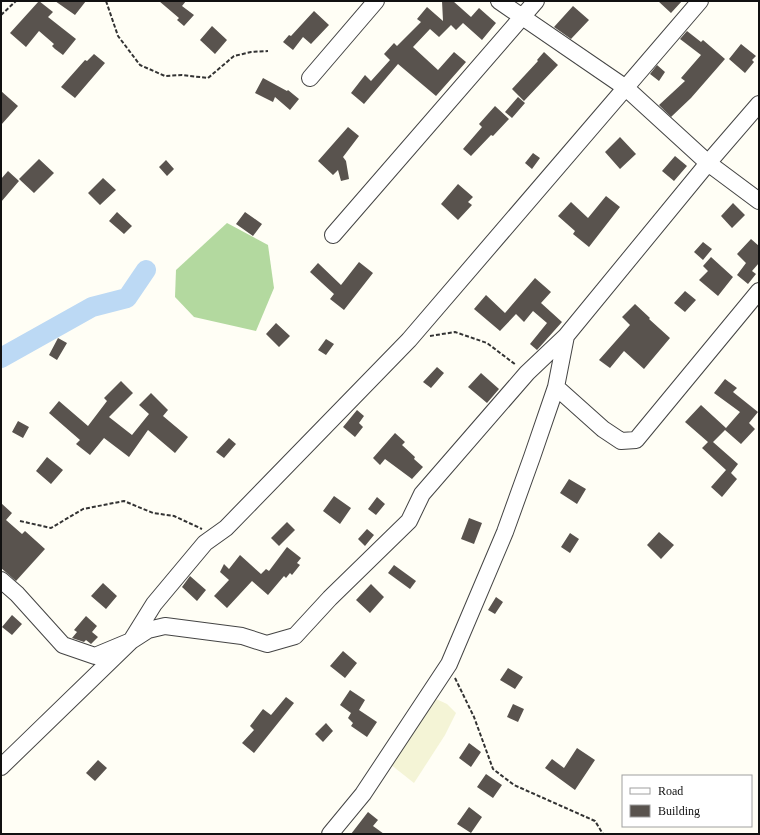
<svg xmlns="http://www.w3.org/2000/svg" width="760" height="835" font-family="'Times New Roman',serif">
	<style>
		.farmland { fill: #f4f4d6 }
		.forest { fill: #b3d99f }
		.lines { fill: none; stroke-linecap: round; stroke-linejoin: round }
		.river { stroke: #bcd9f4; stroke-width: 20 }
		.building { fill: #59534e }
		.minor-casing { stroke: #444; stroke-width: 18 }
		.path { stroke: #333; stroke-width: 2; stroke-dasharray: 4 2; stroke-linecap: butt }
		.minor { stroke: #fff; stroke-width: 16 }
	</style>
	<rect width="100%" height="100%" fill="#fffef5"/>
	<path class="farmland" d="M434,698L447,704L456,713L445,735L414,783L390,764Z"/>
	<path class="forest" d="M227,223L268,245L274,288L256,331L194,317L175,297L176,270Z"/>
	<g class="lines">
		<path class="river" d="M1,358L92,307L127,298L146,270"/>
	</g>
	<path class="building" d="M39,1L53,12L48,17L76,39L63,55L55,49L52,46L54,44L39,31L26,47L10,33Z
		M55,1H86L75,15Z
		M159,1H186L182,6L194,15L184,26L177,20L179,18Z
		M442,1H453L471,17L479,8L496,23L482,40L463,23L456,30L451,25L439,37L430,29L413,47L438,70L454,52L466,62L436,96L398,64L364,104L351,93L365,75L371,81L390,60L384,54L394,43L397,46L421,22L417,19L427,7L443,21Z
		M658,1H682L671,13Z
		M573,6L589,20L571,39L554,27Z
		M314,11L329,25L311,44L303,37L293,50L283,42L289,35L291,36Z
		M212,26L227,40L215,54L200,40Z
		M687,31L701,42L703,40L725,59L691,98L671,117L659,105L685,81L681,78L701,55L680,39Z
		M741,44L756,56L752,60L754,62L745,73L729,59Z
		M544,52L558,65L524,101L512,89L538,61L537,60Z
		M94,54L105,63L75,98L61,87L85,60L87,61Z
		M657,65L665,72L659,81L650,74Z
		M263,78L287,91L288,90L299,99L290,110L275,97L273,102L255,93Z
		M1,91L18,106L1,125Z
		M518,97L525,103L512,118L505,112Z
		M495,106L509,119L493,136L491,135L471,156L463,149L482,127L479,124Z
		M348,127L359,136L343,157L346,161L349,179L341,181L338,170L333,175L318,161Z
		M620,137L636,154L620,169L605,152Z
		M533,153L540,158L532,169L525,163Z
		M675,156L687,166L674,181L662,171Z
		M39,159L54,173L34,193L19,179Z
		M166,160L174,169L167,176L159,167Z
		M8,171L19,181L1,202V179Z
		M103,178L116,190L100,205L88,193Z
		M458,184L473,197L468,202L472,205L458,220L441,204Z
		M606,196L620,207L589,247L573,234L575,231L558,216L571,202L588,218Z
		M733,203L745,215L732,228L721,216Z
		M117,212L132,226L124,234L109,221Z
		M245,212L262,224L253,236L236,224Z
		M751,239L759,246V263L752,271L756,274L748,284L737,275L746,263L737,254Z
		M703,242L712,249L703,260L694,252Z
		M711,257L733,277L718,296L699,280L708,271L703,266Z
		M359,262L373,273L344,310L330,299L334,294L310,272L318,263L341,285Z
		M535,278L551,292L541,303L562,322L537,350L530,344L547,323L533,311L524,322L516,314L500,331L474,309L486,295L505,313Z
		M685,291L696,300L685,312L674,303Z
		M635,304L650,318L649,319L670,338L644,369L624,351L610,368L599,360L630,325L622,317Z
		M276,323L290,336L279,347L266,334Z
		M58,338L67,343L57,360L49,355Z
		M326,339L334,344L326,355L318,350Z
		M437,367L444,373L431,388L423,382Z
		M481,373L499,389L487,403L468,387Z
		M725,379L737,388L733,392L758,412L749,423L755,429L741,444L725,430L713,442L738,464L731,473L737,479L722,497L711,487L726,470L702,448L708,442L685,422L701,405L726,428L740,412L714,393Z
		M121,381L133,393L109,417L132,435L149,414L139,405L151,393L168,410L163,416L188,437L175,453L148,430L129,457L104,438L90,455L76,444L80,440L49,413L59,401L88,426L107,401L104,398Z
		M357,410L364,416L359,423L363,427L355,437L343,427Z
		M18,421L29,427L23,438L12,432Z
		M395,433L405,442L402,445L415,457L414,459L423,467L412,479L385,459L380,465L373,458Z
		M229,438L236,444L224,458L216,452Z
		M47,457L63,470L51,484L36,471Z
		M569,479L586,489L577,504L560,493Z
		M334,496L351,508L340,524L323,511Z
		M377,497L385,504L376,515L368,509Z
		M1,503L12,513L6,520L22,534L25,531L45,549L16,581L1,568Z
		M469,518L482,523L474,544L461,539Z
		M287,522L295,530L279,546L271,538Z
		M367,529L374,535L365,546L358,539Z
		M659,532L674,545L661,559L647,545Z
		M570,533L579,539L570,553L561,547Z
		M287,547L301,558L297,563L300,565L292,575L290,573L286,578L284,576L268,595L252,581L227,608L214,596L229,580L220,572L224,564L229,569L240,555L261,574L266,569L269,571Z
		M394,565L416,581L410,589L388,573Z
		M190,576L206,590L197,601L182,587Z
		M103,583L117,596L106,609L91,596Z
		M371,584L384,597L370,613L356,600Z
		M496,597L503,602L495,614L488,610Z
		M12,615L22,624L12,635L2,627Z
		M86,616L97,626L92,632L98,637L91,644L86,640L84,642L72,638L77,632L74,630Z
		M343,651L357,663L345,678L330,666Z
		M508,668L523,677L515,689L500,680Z
		M350,690L365,700L359,710L377,722L367,737L351,726L353,723L348,718L351,713L340,705Z
		M286,697L294,703L254,753L242,743L254,730L250,726L263,709L271,715Z
		M513,704L524,709L518,722L507,717Z
		M326,723L333,731L323,742L315,734Z
		M469,743L481,752L471,767L459,758Z
		M577,748L595,760L575,790L545,768L552,759L564,768Z
		M98,760L107,768L95,781L86,773Z
		M486,774L502,785L493,798L477,787Z
		M469,807L482,817L471,833L457,824Z
		M368,812L378,820L373,826L384,834H351Z"/>
	<g class="lines">
		<g class="minor-casing">
			<path id="minor" d="M499,1L626,88L708,163L759,201
				M310,78L376,1
				M333,235L536,1
				M556,387L603,429L621,441L636,440L759,291
				M1,580L17,594L63,645L95,656L131,641L148,630L165,626L242,636L267,644L295,636L330,598L409,521L422,494L527,373L566,336L708,163L759,104
				M1,767L131,641L154,604L205,543L226,528L409,340L700,1
				M330,834L363,794L449,664L505,532L532,457L556,387L566,336"/>
		</g>
		<path class="path" d="M106,1L118,36L140,65L165,76L182,75L208,78L234,56L251,52L268,51
			M1,15L16,1
			M430,336L455,332L487,343L516,365
			M20,521L51,528L83,509L124,501L153,513L174,516L202,529
			M455,678L474,717L493,769L514,785L595,821L603,834"/>
		<use href="#minor" class="minor"/>
	</g>
	<rect width="760" height="835" fill="none" stroke="#111111" stroke-width="4"/>
	<rect x="622" y="775" width="130" height="52" fill="#ffffff" stroke="#a0a0a0"/>
	<rect x="630" y="788" width="20" height="6" fill="#ffffff" stroke="#a0a0a0"/>
	<text x="658" y="795" font-size="12" fill="#111111">Road</text>
	<rect x="630" y="805" width="20" height="12" fill="#59534e" stroke="#a0a0a0"/>
	<text x="658" y="815" font-size="12" fill="#111111">Building</text>
</svg>
